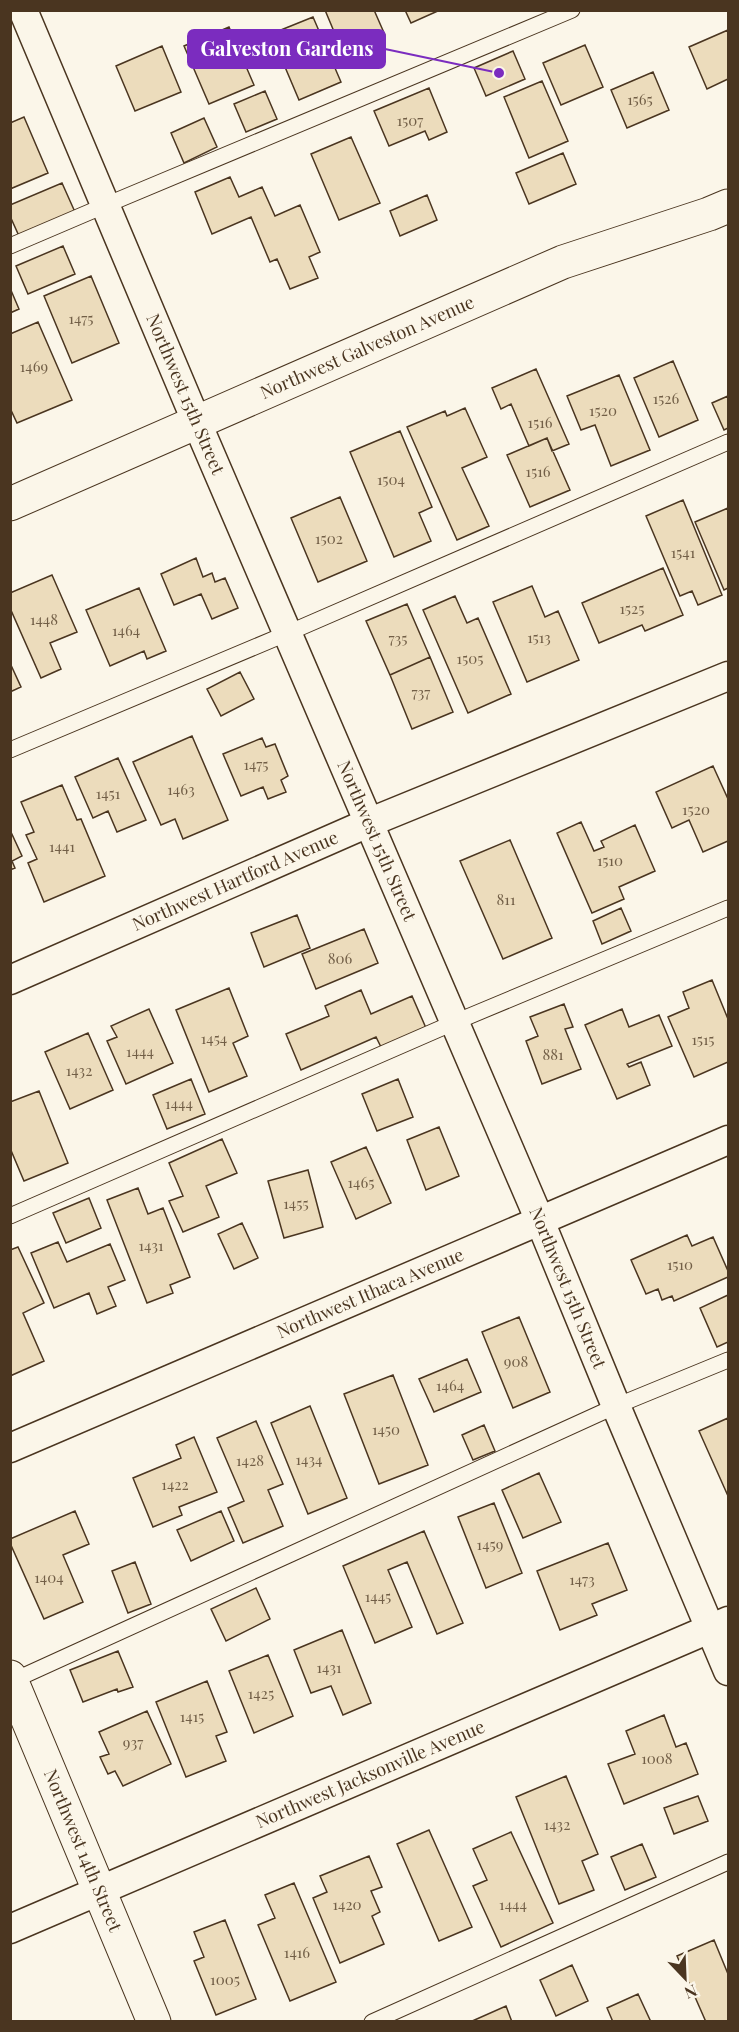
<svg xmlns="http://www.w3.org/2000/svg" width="739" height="2032" font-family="'Playfair Display',serif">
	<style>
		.building { fill: #ecdcbc; stroke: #4a3520; stroke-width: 1.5 }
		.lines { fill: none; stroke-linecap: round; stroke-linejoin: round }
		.service-casing { stroke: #4a3520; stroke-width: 17 }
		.minor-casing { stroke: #4a3520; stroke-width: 31 }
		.tertiary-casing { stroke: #4a3520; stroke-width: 35 }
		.service { stroke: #fbf6e9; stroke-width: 15 }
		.minor { stroke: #fbf6e9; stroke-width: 28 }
		.tertiary { stroke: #fbf6e9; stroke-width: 33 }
		.labels { text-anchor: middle; stroke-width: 4.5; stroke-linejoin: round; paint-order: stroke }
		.number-label { font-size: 15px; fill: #725f47 }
		.street-label { font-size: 18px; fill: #4a3520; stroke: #fbf6e9 }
		.leader { fill: none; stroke: #7b2cbf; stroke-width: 2 }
		.callout-dot { fill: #7b2cbf; stroke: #fbf6e9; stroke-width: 2 }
		.callout { fill: #7b2cbf; stroke: #7b2cbf; stroke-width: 2 }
		.callout-label { font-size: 20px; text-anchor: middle; font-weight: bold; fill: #fff }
	</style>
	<rect width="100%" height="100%" fill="#fbf6e9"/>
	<path class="building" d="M325,10H374L385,35L343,53Z
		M405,10H440L411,23Z
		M313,17L341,82L299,100L271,34Z
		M229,27L254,85L209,104L184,46Z
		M728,30V79L707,89L689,47Z
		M585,45L603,87L561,105L543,63Z
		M162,46L181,92L135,111L116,66Z
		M513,51L525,79L486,96L474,68Z
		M653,72L669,110L627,128L611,90Z
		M542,81L568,141L529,158L504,97Z
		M429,88L447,132L429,140L425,131L389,146L374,111Z
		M265,91L277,119L246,132L234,104Z
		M24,117L48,173L10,189V123Z
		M204,118L217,147L184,163L171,133Z
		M351,137L380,203L339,220L311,154Z
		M563,153L576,184L529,204L516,173Z
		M230,177L239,197L262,187L275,216L300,205L320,252L309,257L318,278L290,289L277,259L270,262L251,217L212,234L195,192Z
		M62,183L75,212L19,236L10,216V205Z
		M427,195L437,220L400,236L390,211Z
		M63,246L75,274L28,294L16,266Z
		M91,276L119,343L72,363L44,296Z
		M10,288L19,309L10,313Z
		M38,322L72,400L17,423L10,408V334Z
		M673,361L698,420L659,437L634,378Z
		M536,369L569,444L552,451L547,438L529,446L511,404L501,409L492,388Z
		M619,375L650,450L611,466L595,425L581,430L567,396Z
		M728,396V428L724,430L712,403Z
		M465,408L487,457L462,468L489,526L457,540L407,427L445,411L447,416Z
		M400,431L432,507L419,513L431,541L394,557L350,452Z
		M547,438L570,490L530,507L507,455Z
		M340,497L367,561L318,582L291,518Z
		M683,500L722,595L698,605L692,591L680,596L646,516Z
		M728,508V588L724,590L695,522Z
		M196,558L203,577L212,573L215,582L225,578L238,608L212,619L201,594L174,605L161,574Z
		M663,568L683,615L645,631L642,625L599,643L582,603Z
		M52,575L77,632L50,643L61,669L41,678L10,608V593Z
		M532,586L545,617L558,611L579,660L527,682L493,602Z
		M139,588L166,651L147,659L144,651L110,666L86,610Z
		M455,596L467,623L478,618L511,694L468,713L423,610Z
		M407,604L430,657L390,675L366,621Z
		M430,657L453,712L412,729L390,675Z
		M10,663L21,687L10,692Z
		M240,672L254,699L221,716L207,689Z
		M192,736L228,820L183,839L175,819L161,825L133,762Z
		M262,738L266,747L275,744L288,776L281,780L286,792L268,799L263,787L241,796L223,754Z
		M118,758L146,820L117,832L108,811L93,818L75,777Z
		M713,766L728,799V841L703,852L689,820L672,828L656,792Z
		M62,785L77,820L81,819L105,876L44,902L28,863L37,859L26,835L34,832L21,802Z
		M581,822L594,851L604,847L601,841L635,825L655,871L619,887L624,899L592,913L557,833Z
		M10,830L22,856L12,861L15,868L10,870Z
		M510,840L552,938L503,959L460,861Z
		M621,908L631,931L602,944L593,921Z
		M297,915L310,948L264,967L251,933Z
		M364,929L378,963L316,989L302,954Z
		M712,980L728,1019V1062L694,1077L668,1017L689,1008L683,992Z
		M229,988L248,1036L233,1043L247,1076L209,1092L176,1010Z
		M361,990L371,1014L412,996L426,1028L381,1047L376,1037L301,1070L286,1034L329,1016L325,1006Z
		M564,1004L573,1027L565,1029L581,1069L542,1084L526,1041L538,1036L530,1017Z
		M149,1009L173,1063L126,1084L107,1041L117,1037L111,1026Z
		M622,1009L629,1027L659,1015L672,1046L627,1064L629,1067L641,1062L650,1085L617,1099L585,1025Z
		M88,1033L113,1090L70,1109L45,1052Z
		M191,1079L205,1114L167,1129L153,1095Z
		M398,1079L413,1117L377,1131L362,1094Z
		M39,1091L68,1163L24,1181L10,1148V1102Z
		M439,1127L459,1176L426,1190L407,1140Z
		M222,1139L237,1173L206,1186L219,1217L183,1232L169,1201L183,1196L169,1163Z
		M366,1147L391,1203L356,1219L331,1162Z
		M308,1170L323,1227L284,1238L268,1181Z
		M138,1188L148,1214L163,1208L190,1277L170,1285L173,1293L147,1303L107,1200Z
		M89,1198L101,1228L66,1243L53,1213Z
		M242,1223L258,1258L234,1269L218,1234Z
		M687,1235L692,1246L713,1237L728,1271V1277L674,1301L672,1296L662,1300L658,1289L646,1294L631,1260Z
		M58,1242L67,1262L110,1244L125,1280L108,1287L116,1306L97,1314L89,1293L54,1308L31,1253Z
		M18,1247L44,1303L23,1313L44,1361L10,1376V1250Z
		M728,1295V1342L717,1347L700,1308Z
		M519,1317L550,1392L513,1408L482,1332Z
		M467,1359L481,1392L434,1412L419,1379Z
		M393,1375L428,1465L379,1484L344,1394Z
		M310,1406L347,1498L308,1514L271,1423Z
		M728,1418V1496L699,1431Z
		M256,1421L283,1484L268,1490L283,1526L243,1543L228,1508L244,1501L217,1438Z
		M484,1425L495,1451L473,1460L462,1435Z
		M194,1437L217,1492L179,1507L182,1515L153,1527L133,1478L181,1458L176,1445Z
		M539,1473L561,1522L523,1538L502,1490Z
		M494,1503L522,1573L486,1588L458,1517Z
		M75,1511L89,1544L63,1555L83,1602L44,1619L10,1543V1539Z
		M221,1511L234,1541L191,1561L177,1530Z
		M424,1531L463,1623L437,1634L407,1562L388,1570L412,1627L375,1643L343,1566Z
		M608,1543L627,1590L592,1604L597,1615L560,1630L537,1571Z
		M135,1562L151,1604L128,1613L112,1571Z
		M256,1588L270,1619L226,1641L211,1609Z
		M342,1630L371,1703L343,1715L331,1686L311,1693L294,1650Z
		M118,1651L133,1687L118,1692L117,1689L83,1702L70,1670Z
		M268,1655L293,1716L254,1733L229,1671Z
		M207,1681L227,1732L216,1736L226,1761L186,1777L156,1702Z
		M147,1711L171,1764L123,1786L115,1771L108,1774L100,1757L109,1754L99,1732Z
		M664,1715L676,1747L686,1743L698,1774L624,1804L608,1764L635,1754L626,1731Z
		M566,1776L598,1854L582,1861L594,1890L559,1904L516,1797Z
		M698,1796L708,1821L674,1834L664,1808Z
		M429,1830L472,1927L439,1941L397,1844Z
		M511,1832L553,1923L501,1947L473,1886L487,1880L473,1849Z
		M642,1844L656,1877L625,1890L611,1857Z
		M369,1856L382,1887L371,1891L380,1912L372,1916L384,1944L340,1963L313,1898L327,1892L320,1876Z
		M294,1883L336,1982L290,2001L258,1925L275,1918L265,1895Z
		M225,1920L256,1999L216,2015L194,1961L204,1957L194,1932Z
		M714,1940L728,1974V2022H706L677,1956Z
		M572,1965L588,2001L556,2016L540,1980Z
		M638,1994L651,2022H613L607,2008Z
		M506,2006L512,2022H470Z"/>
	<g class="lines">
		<g class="service-casing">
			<path id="service" d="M10,246L106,205L572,10
				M10,750L288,633L728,442
				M10,1216L453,1023L728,908
				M10,1682L616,1406L728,1360
				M372,2022L728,1862"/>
		</g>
		<g class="minor-casing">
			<g id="minor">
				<path id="s1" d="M23,10L197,423L540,1221L616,1406L728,1671"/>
				<path id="s2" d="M10,980L368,823L728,676"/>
				<path id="s3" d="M10,1448L728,1140"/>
				<path id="s4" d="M10,1929L728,1621"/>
			</g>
		</g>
		<g class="tertiary-casing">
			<g id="tertiary">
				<path id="s5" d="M10,504L563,262L709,214L728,206"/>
				<path id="s6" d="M10,1677L154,2022"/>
			</g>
		</g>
		<use href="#service" class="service"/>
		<use href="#minor" class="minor"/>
		<use href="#tertiary" class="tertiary"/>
	</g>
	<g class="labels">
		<g class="number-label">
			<text x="640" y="105">1565</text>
			<text x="410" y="126">1507</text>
			<text x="81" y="324">1475</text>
			<text x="34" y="372">1469</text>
			<text x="666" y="404">1526</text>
			<text x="603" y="416">1520</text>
			<text x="540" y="428">1516</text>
			<text x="538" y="477">1516</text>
			<text x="391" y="485">1504</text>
			<text x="329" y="544">1502</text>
			<text x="683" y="558">1541</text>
			<text x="632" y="614">1525</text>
			<text x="44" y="625">1448</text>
			<text x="126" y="636">1464</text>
			<text x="539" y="643">1513</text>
			<text x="398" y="644">735</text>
			<text x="470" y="664">1505</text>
			<text x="421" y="698">737</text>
			<text x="256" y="770">1475</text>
			<text x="181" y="795">1463</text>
			<text x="108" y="799">1451</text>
			<text x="696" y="815">1520</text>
			<text x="62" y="852">1441</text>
			<text x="610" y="866">1510</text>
			<text x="506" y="905">811</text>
			<text x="340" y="964">806</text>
			<text x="214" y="1044">1454</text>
			<text x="703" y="1045">1515</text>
			<text x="140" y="1057">1444</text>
			<text x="553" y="1060">881</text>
			<text x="79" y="1076">1432</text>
			<text x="179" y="1109">1444</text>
			<text x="361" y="1188">1465</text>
			<text x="296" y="1209">1455</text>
			<text x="151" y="1251">1431</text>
			<text x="680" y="1270">1510</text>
			<text x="516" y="1367">908</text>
			<text x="450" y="1391">1464</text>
			<text x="386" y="1435">1450</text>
			<text x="309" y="1465">1434</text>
			<text x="250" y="1466">1428</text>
			<text x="175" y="1490">1422</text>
			<text x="490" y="1550">1459</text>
			<text x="49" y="1583">1404</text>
			<text x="582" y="1585">1473</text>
			<text x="378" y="1602">1445</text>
			<text x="329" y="1673">1431</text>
			<text x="261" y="1699">1425</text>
			<text x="192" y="1722">1415</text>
			<text x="133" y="1748">937</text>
			<text x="657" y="1764">1008</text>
			<text x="557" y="1830">1432</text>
			<text x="347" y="1910">1420</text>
			<text x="513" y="1910">1444</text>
			<text x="297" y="1958">1416</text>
			<text x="225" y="1985">1005</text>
		</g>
		<g class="street-label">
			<text dy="6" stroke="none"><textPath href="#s5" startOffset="390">Northwest Galveston Avenue</textPath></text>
			<text dy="6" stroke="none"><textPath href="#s1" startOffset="417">Northwest 15th Street</textPath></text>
			<text dy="6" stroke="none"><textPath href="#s1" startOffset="903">Northwest 15th Street</textPath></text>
			<text dy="6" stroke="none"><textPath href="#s2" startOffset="246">Northwest Hartford Avenue</textPath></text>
			<text dy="6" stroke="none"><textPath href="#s1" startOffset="1389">Northwest 15th Street</textPath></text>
			<text dy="6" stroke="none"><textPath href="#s3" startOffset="392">Northwest Ithaca Avenue</textPath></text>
			<text dy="6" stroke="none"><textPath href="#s4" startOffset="392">Northwest Jacksonville Avenue</textPath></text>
			<text dy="6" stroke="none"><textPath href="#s6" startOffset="188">Northwest 14th Street</textPath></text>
		</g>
	</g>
	<path class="leader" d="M499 73L385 49"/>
	<circle class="callout-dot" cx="499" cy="73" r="6"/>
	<rect class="callout" x="188" y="30" width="197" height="38" rx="6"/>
	<g class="callout-label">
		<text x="287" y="56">Galveston Gardens</text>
	</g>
	<rect width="739" height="2032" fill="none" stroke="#4a3520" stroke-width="24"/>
	<g transform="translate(685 1978) rotate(157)" stroke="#fbf6e9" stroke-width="4.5" paint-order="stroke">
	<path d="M0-4.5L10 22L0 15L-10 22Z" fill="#4a3520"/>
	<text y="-9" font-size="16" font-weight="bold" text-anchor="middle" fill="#4a3520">N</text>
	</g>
</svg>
